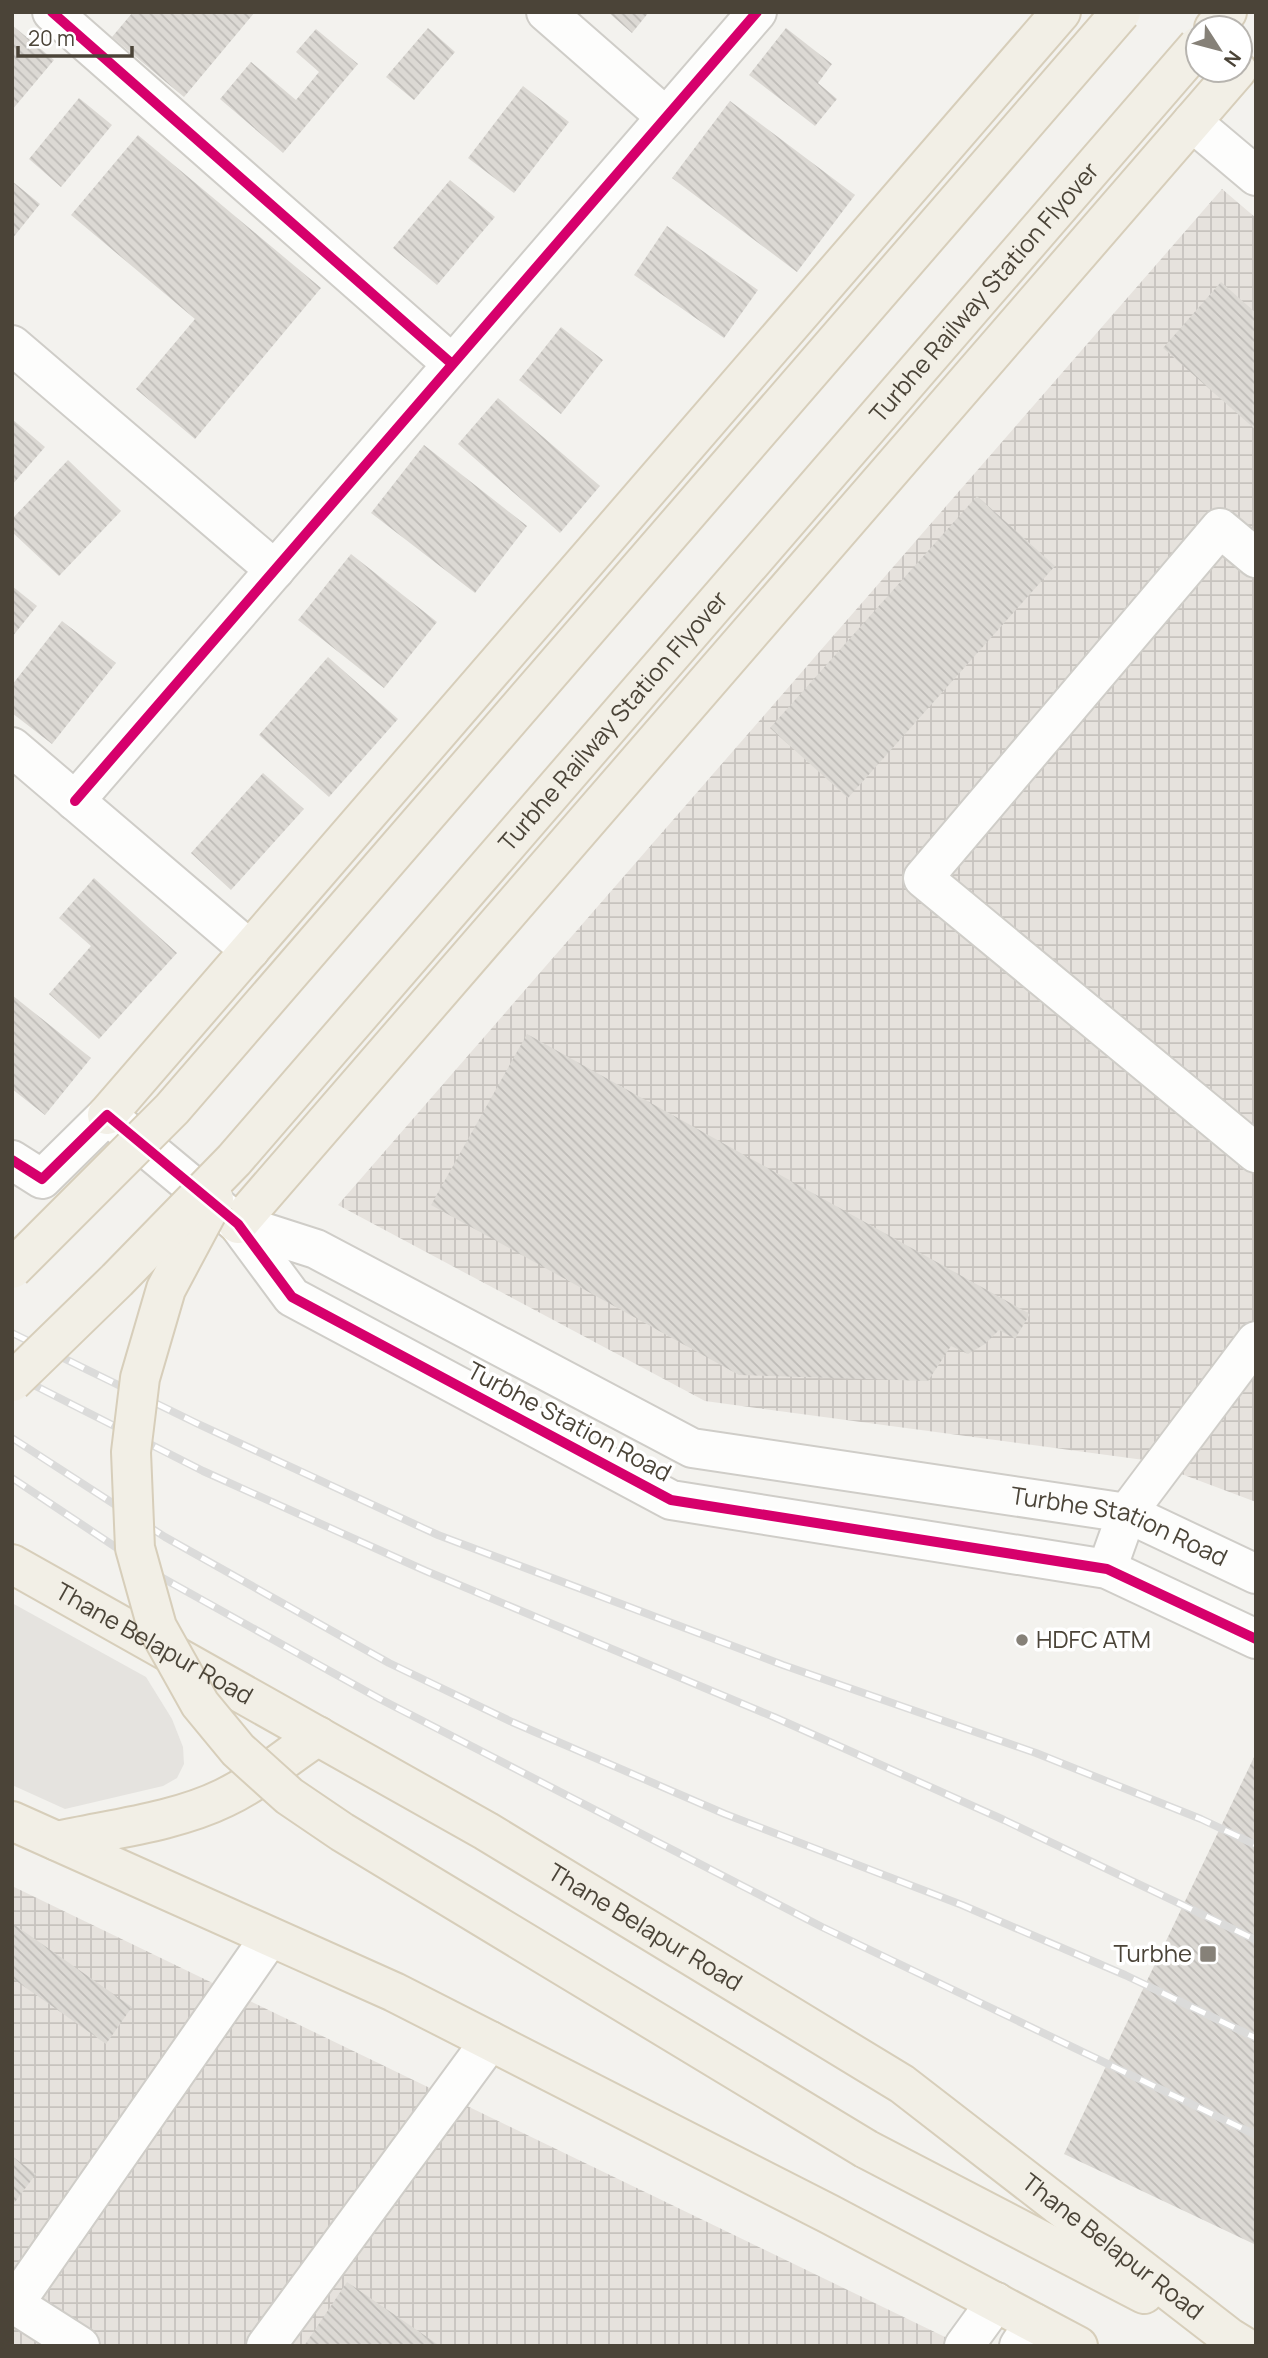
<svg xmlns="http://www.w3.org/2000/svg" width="1268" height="2358" font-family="Manrope,sans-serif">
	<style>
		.industrial { fill: url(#industrial-grid) }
		.parking { fill: #e5e3df }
		.building { fill: url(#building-back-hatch) }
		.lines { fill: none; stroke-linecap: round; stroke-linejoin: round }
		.minor-casing { stroke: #cfcdc8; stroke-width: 42 }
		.major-casing { stroke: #d7ceba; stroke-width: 42 }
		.minor { stroke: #fdfdfc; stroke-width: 38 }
		.major { stroke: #f2efe6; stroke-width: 38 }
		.rail-casing { stroke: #dbdbda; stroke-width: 8 }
		.rail { stroke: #fff; stroke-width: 5; stroke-dasharray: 16; stroke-linecap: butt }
		.major-bridge-casing { stroke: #d7ceba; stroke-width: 42; stroke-linecap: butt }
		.major-bridge { stroke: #f2efe6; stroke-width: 38 }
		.cycleway-casing { stroke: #fff; stroke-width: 15 }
		.cycleway { stroke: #d6006c; stroke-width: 10 }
		.poi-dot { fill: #868178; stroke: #fff; stroke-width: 2.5 }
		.labels { text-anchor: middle; stroke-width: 7; stroke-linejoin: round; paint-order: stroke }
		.street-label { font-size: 24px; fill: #4b4438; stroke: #fff }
		.poi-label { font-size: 24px; fill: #4b4438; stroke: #fff; text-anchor: start }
	</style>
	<defs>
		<pattern id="industrial-grid" width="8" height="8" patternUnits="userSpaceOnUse" patternTransform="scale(1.75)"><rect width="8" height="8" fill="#e6e2dd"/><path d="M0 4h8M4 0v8" fill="none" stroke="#c7c3be"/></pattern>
		<pattern id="building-back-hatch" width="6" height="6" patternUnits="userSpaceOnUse" patternTransform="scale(1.75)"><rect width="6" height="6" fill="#dcd9d4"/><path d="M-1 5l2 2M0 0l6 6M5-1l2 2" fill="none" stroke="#bebbb7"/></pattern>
	</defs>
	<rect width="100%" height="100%" fill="#f3f2ee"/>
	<path class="industrial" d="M1222,189L1256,218V1502L1144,1460L705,1401L338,1205Z
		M12,1886L945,2337L961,2346H12Z"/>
	<path class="parking" d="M12,1603L146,1677L172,1719L183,1747L184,1764L177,1778L163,1786L65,1809L12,1785Z"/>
	<path class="building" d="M133,12H255L184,97L112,37Z
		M608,12H649L632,33Z
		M12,25L54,60L12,110Z
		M428,28L455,52L414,100L386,77Z
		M786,28L832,64L818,83L837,99L815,126L749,75Z
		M316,29L358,64L283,153L220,99L251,62L296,100L319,72L296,52Z
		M523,86L569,122L514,193L468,158Z
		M79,98L112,125L61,187L29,159Z
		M730,101L855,195L797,272L672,178Z
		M138,135L321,288L195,439L136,389L195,319L71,215Z
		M450,180L495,217L437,285L393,248Z
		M12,181L40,204L12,239Z
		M667,226L758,290L724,338L634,275Z
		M1221,282L1256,313V430L1163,348Z
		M561,327L603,360L561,414L519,380Z
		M498,398L600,486L560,533L458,444Z
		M12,419L45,447L12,485Z
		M424,445L527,526L475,593L371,513Z
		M68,460L121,511L59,576L12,532V519Z
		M977,496L1055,566L848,798L770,728Z
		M351,554L437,622L384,688L298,620Z
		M12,586L37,606L12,637Z
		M62,621L116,663L52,744L12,713V685Z
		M328,657L398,719L329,797L259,735Z
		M263,773L304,809L231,890L191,853Z
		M94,878L177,953L99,1039L49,994L91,946L59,918Z
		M12,995L91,1058L45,1115L12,1089Z
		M527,1034L1030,1314L1015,1339L999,1330L985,1344L968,1354L951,1346L928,1381L739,1375L431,1205Z
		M1256,1753V2245L1064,2154Z
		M12,1923L132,2007L106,2044L12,1978Z
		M12,2156L36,2174L12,2206Z
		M347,2282L440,2346H304Z"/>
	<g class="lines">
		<g class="minor-casing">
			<g id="minor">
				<path d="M52,12L452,364"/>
				<path d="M546,12L666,117"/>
				<path d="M1192,122L1256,176"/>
				<path d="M12,345L275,570"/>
				<path d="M1256,558L1220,528L923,878L1256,1153"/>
				<path d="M12,747L250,950"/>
				<path d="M75,801L757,12"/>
				<path d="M12,1160L42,1179L107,1115L238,1224L292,1297L671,1500L1107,1569L1256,1639"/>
				<path id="s1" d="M238,1224L316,1249L692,1448L1127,1513L1256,1574"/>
				<path d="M1107,1569L1127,1513L1256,1341"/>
				<path d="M14,2304L80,2346"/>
				<path d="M12,2307L270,1937"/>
				<path d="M266,2346L490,2041"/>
				<path d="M964,2346L996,2302"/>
				<path d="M1019,2346L1034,2323"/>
			</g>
		</g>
		<g class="major-casing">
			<g id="major">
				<path d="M1214,28L1227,12"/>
				<path d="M107,1115L1061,12"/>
				<path d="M238,1224L1237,70"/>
				<path id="s2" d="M12,1564L486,1831L902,2084L1230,2338L1243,2346"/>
				<path d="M12,1821L394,1992L829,2214L1078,2346"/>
				<path d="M57,1841C111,1829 175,1822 224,1798C258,1782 287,1756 318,1736"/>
				<path d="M866,2149L1144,2294"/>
			</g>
		</g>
		<use href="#minor" class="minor"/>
		<use href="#major" class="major"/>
		<g class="rail-casing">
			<path id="rail" d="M12,1333L196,1423L438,1535L783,1665L1036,1753L1201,1819L1256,1845
				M12,1374L203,1471L426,1571L774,1717L1004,1820L1256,1940
				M12,1438L165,1537L389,1663L512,1722L725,1814L962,1905L1125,1975L1256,2038
				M12,1478L159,1576L380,1699L822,1927L1256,2135"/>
		</g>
		<use href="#rail" class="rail"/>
		<g class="major-bridge-casing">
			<g id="major-bridge">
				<path d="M214,1199L166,1289L140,1378L131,1452L135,1548L157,1627L200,1704L238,1750L289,1796L342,1832L866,2149"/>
				<path d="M12,1269L172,1109L1121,12"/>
				<path id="s3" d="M12,1382L117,1280L234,1160L1198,46"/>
			</g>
		</g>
		<use href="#major-bridge" class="major-bridge"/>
		<g class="cycleway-casing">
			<path id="cycleway" d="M52,12L452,364
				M75,801L757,12
				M12,1160L42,1179L107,1115L238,1224L292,1297L671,1500L1107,1569L1256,1639"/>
		</g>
		<use href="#cycleway" class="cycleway"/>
	</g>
	<g class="poi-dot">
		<circle cx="1022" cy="1640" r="7"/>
		<rect x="1199" y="1945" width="18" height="18" rx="3.5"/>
	</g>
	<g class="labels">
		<g class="street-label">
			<text dy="8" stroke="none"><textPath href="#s3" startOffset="1461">Turbhe Railway Station Flyover</textPath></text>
			<text dy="8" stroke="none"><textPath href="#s3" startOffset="894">Turbhe Railway Station Flyover</textPath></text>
			<text transform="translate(569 1422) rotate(28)" y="8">Turbhe Station Road</text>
			<text dy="8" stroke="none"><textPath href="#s1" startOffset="943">Turbhe Station Road</textPath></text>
			<text dy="8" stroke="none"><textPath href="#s2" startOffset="163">Thane Belapur Road</textPath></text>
			<text dy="8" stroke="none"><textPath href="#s2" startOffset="730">Thane Belapur Road</textPath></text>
			<text dy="8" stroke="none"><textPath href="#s2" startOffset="1297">Thane Belapur Road</textPath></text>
		</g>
		<g class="poi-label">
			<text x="1036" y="1648">HDFC ATM</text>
			<text x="1192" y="1962" text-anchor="end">Turbhe</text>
		</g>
	</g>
	<rect width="1268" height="2358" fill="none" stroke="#4b4438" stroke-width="28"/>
	<g transform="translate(1219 49) rotate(126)"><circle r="33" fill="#ffffff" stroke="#b7b4af" stroke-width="2"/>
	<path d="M0-5L12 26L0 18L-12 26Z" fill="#868178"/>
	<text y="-10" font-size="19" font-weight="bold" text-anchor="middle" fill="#4b4438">N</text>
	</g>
	<path d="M18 46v10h114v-10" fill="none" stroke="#4b4438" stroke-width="3.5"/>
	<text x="28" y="46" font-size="21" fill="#4b4438" stroke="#ffffff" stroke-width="5" paint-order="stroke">20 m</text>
</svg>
